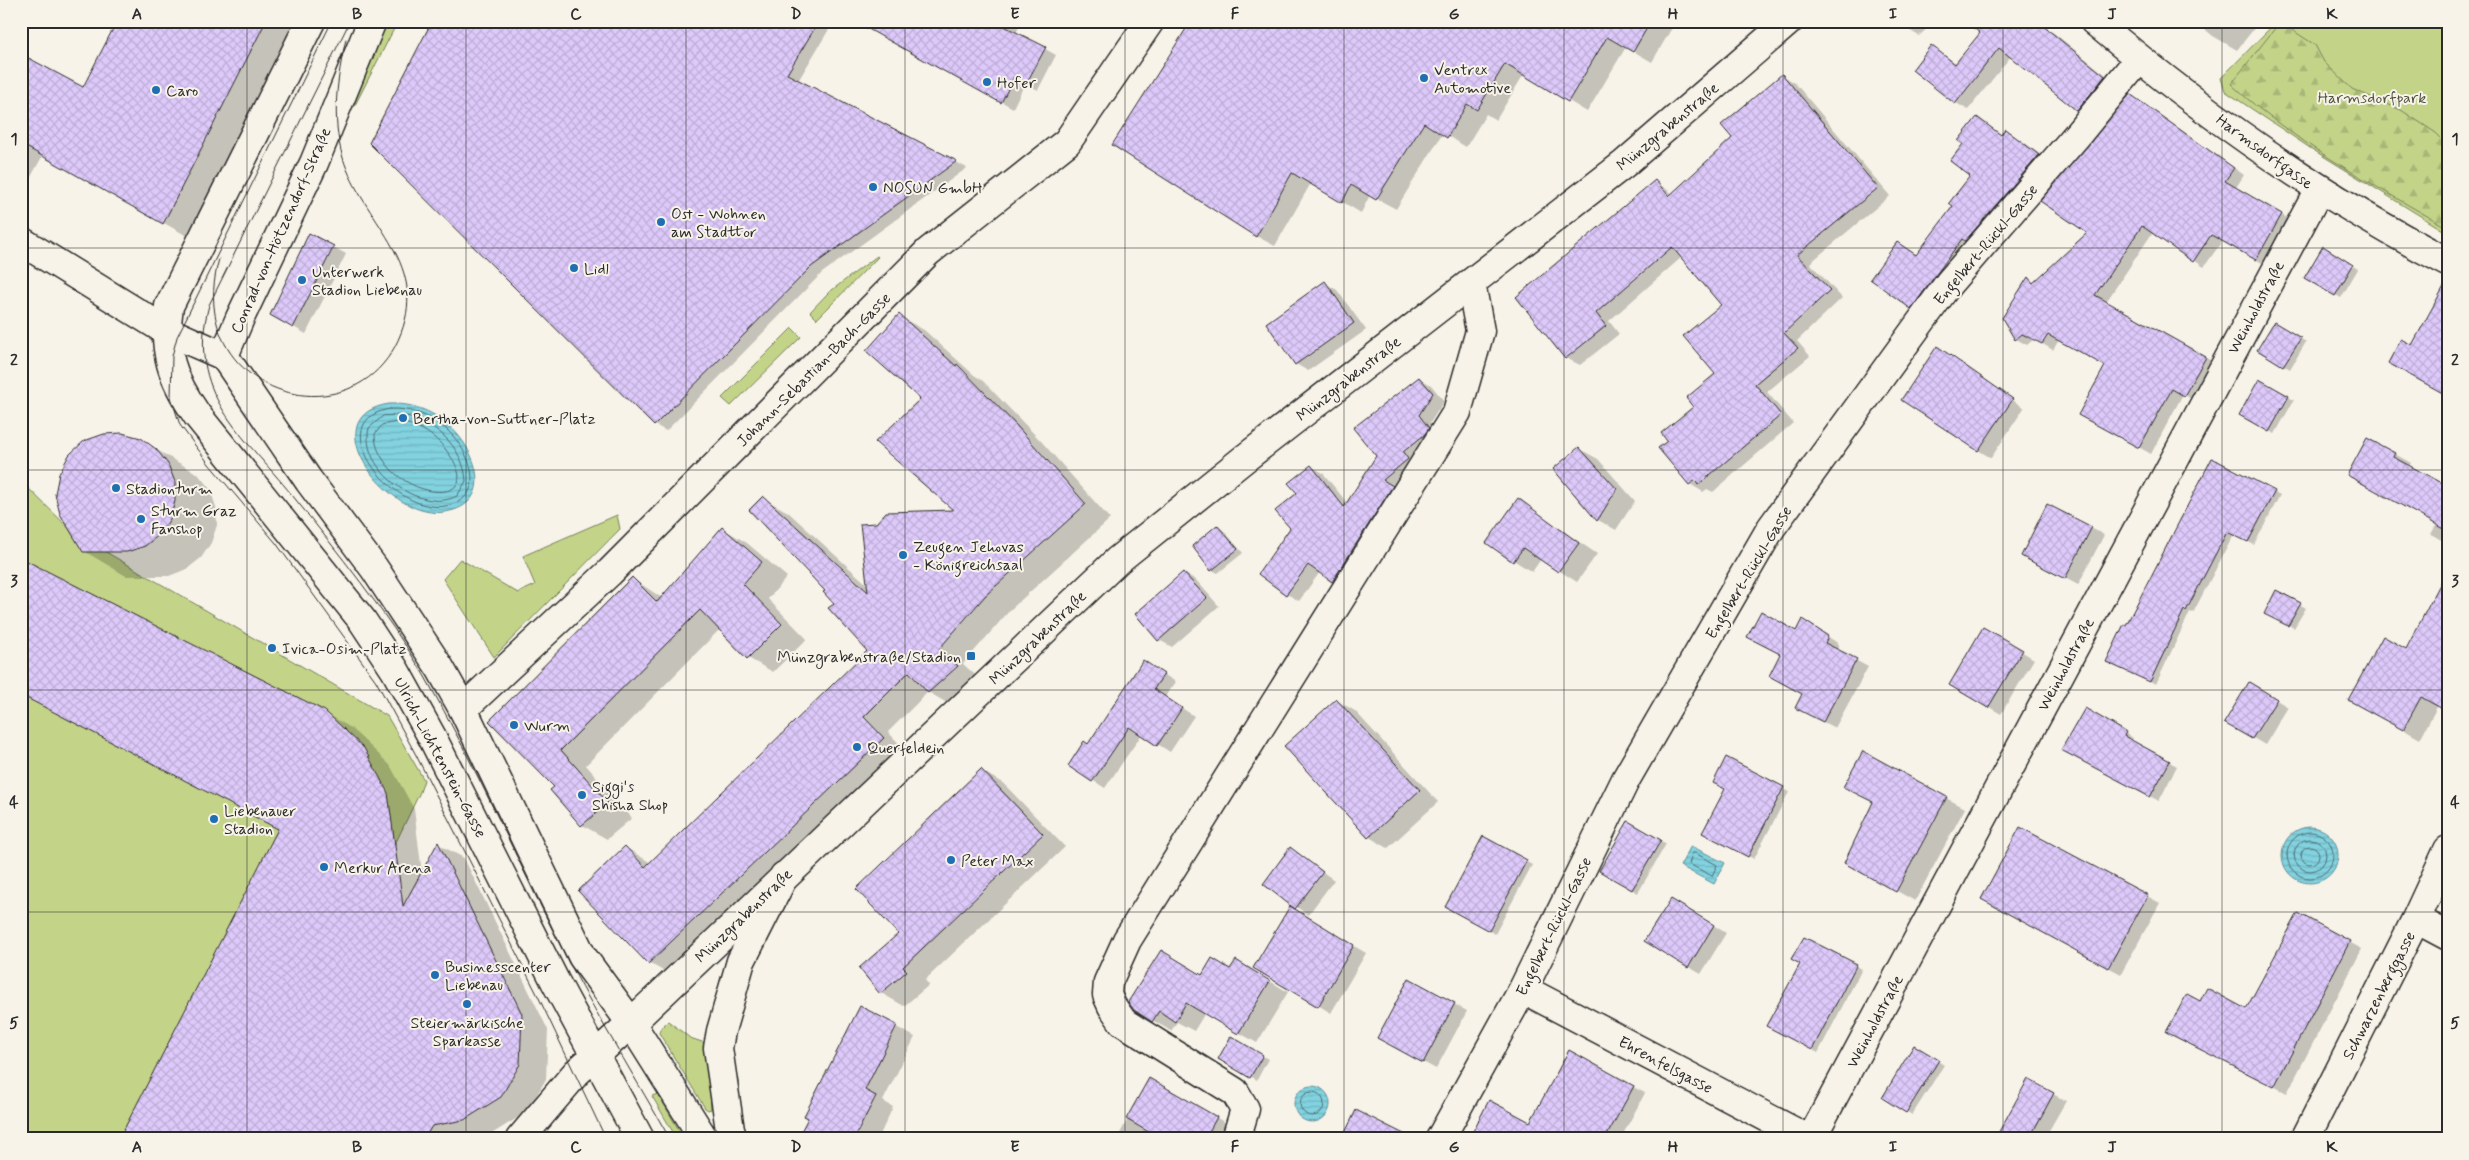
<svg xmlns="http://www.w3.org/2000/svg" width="2469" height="1160" font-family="Mynerve,sans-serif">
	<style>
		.green { fill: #c3d489; stroke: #77805a }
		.forest { fill: url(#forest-firs); stroke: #77805a }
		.water { fill: url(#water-rules); stroke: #5f8f97 }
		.shadow { fill: #0003 }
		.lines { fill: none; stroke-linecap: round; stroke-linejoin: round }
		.shore { stroke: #4e6e73; stroke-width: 1 }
		.building { fill: url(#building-cross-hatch); stroke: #2b2b2b }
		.minor-casing { stroke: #2b2b2b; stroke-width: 31 }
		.tertiary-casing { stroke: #2b2b2b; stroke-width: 31 }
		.secondary-casing { stroke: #2b2b2b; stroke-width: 31 }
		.primary-casing { stroke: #2b2b2b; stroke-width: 31 }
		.minor { stroke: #f7f3e8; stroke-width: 28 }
		.tertiary { stroke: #f7f3e8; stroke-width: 28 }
		.secondary { stroke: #f7f3e8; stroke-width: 28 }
		.primary { stroke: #f7f3e8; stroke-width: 28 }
		.tram { stroke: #2b2b2b; stroke-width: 1 }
		.grid { fill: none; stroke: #2b2b2b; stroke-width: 1; stroke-opacity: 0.55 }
		.poi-dot { fill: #1f6fb2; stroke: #f7f3e8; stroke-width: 2 }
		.labels { text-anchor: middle; stroke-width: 4; stroke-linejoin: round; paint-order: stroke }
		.poi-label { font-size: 16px; fill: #2b2b2b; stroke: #f7f3e8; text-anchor: start }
		.park-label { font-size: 16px; fill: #515542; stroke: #f7f3e8 }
		.street-label { font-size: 16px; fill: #2b2b2b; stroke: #f7f3e8 }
		.neatline { fill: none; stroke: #2b2b2b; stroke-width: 2 }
		.grid-label { font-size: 16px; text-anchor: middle; font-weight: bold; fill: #2b2b2b }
	</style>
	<defs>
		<pattern id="forest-firs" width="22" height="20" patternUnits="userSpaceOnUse" patternTransform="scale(1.25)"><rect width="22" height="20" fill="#c3d489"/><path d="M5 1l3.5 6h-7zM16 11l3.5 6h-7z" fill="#a8b676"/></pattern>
		<pattern id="water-rules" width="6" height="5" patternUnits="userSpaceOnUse" patternTransform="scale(1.25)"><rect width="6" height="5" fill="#82d2df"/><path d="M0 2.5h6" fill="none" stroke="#70b4c0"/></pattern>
		<pattern id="building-cross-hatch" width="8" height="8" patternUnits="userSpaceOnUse" patternTransform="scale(1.25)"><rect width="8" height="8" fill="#ddc9fa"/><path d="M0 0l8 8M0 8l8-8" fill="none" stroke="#beadd6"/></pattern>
	</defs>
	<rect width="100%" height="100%" fill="#f7f3e8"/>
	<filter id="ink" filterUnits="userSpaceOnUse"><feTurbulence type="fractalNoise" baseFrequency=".02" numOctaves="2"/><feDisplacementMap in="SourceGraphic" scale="10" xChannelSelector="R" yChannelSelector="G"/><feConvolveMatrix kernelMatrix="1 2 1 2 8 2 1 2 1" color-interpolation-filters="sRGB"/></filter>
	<g filter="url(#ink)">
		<path class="green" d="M380,21H398L354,107L348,106Z
			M2277,21H2448V233L2310,148L2225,91L2221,78Z
			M877,256L878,257L817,319L810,312L828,293Z
			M792,328L801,337L731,406L722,398Z
			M21,481L86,545L106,552L387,716L424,780L420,792L254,1139H21Z
			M617,515L620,529L494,657L443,579L460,559L518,593L535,585L523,556Z
			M668,1021L690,1038L708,1044L711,1109L708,1110L705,1108L659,1033L660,1029Z
			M658,1094L684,1139H677L652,1096Z"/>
		<path class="forest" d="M2280,22L2315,45L2324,62L2352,89L2401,110L2436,133L2448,145V228C2376,186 2291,141 2231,84Z"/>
		<path class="water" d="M389,404C411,403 431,410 448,425C476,448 497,504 445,512C387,521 311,416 389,404Z
			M2282 855a28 28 0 1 1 56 0a28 28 0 1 1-56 0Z
			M1691,846L1725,863L1714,884L1680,866Z
			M1294 1104a18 18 0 1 1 36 0a18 18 0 1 1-36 0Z"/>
		<path class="shadow" d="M119,21H307L196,241L43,155L27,184L21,181V55L84,88Z
			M433,21H834L798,81L967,168L822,273L666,431L655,425Z
			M856,21H1022L1016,33L1056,55L1038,90L1025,83L1013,108Z
			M1260,21H1676L1652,62L1626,47L1587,112L1524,74L1496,120L1486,114L1466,147L1443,133L1396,209L1370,195L1361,213L1311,183L1275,246L1256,236Z
			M1900,21H1935L1919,36L1907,29Z
			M1991,21H2039L2117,84L2090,117L2077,110L2011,56L1968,110L1956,103L1931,47L1957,64Z
			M2195,21H2260L2237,50L2213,36Z
			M1782,75L1795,83L1890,196L1810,263L1842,298L1797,341L1810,356L1767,392L1793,423L1713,492L1707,489L1703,492L1690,484L1669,441L1717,374L1722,305L1682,257L1609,321L1619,334L1580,365L1566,358L1655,181L1673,194L1734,138Z
			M2142,102L2244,175L2235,189L2293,221L2267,266L2223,240L2204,267L2153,232L2106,302L2217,364L2196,402L2183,394L2151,454L2080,414L2107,366L2059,340L2053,350L2034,339L2027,345L2016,339L2028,279L2035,283L2089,232Z
			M1977,118L2002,135L2005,131L2021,140L2054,165L1928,317L1912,308L1898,243L1917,255L1954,205L1971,176L1965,144Z
			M310,234L346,254L306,334L272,315Z
			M2323,248L2358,269L2341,298L2306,277Z
			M1325,283L1337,290L1366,330L1308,371L1296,364Z
			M899,316L924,330L974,375L982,380L1041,441L1110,519L1010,610L963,664L982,681L954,707L928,692L888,732L908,753L674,977L649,963L625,847L651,863L869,651L763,498L788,512L869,586L876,524L956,511L922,399Z
			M2275,323L2306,342L2290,369L2259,350Z
			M1937,347L2024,408L1991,458L1978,450Z
			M1419,378L1431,385L1444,401L1430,423L1440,436L1419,467L1393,487L1404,494L1345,588L1320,572L1299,601L1287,594L1292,528L1299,493L1311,466L1323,473L1348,504L1377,456Z
			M2259,381L2294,400L2275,434L2240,415Z
			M2368,439L2411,463L2409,467L2448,488V544L2431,534L2437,524Z
			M140,440L198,474L210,489L216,507L217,525L211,543L201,558L187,569L169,576H126L84,551Z
			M1580,449L1598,459L1635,501L1616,530L1598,520Z
			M2213,460L2280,495L2254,545L2234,534L2193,613L2190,612L2156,684L2114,665L2127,627Z
			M1518,500L1597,554L1577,582L1541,559L1532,572L1487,543Z
			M1218,526L1223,530L1243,553L1218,573L1212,570Z
			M722,528L747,543L787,577L768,599L807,639L773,672L748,658L720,629L586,765L632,818L607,839L582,825L556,787L491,721L632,578L662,598Z
			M2091,528L2104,535L2078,585L2035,562Z
			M21,559L324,712L351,728L390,765L414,809L422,873L438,844L464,858L548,1030L546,1079L527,1112L490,1135L467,1139H120L280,830L21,695Z
			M1184,573L1196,580L1219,606L1172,647L1159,640L1137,614Z
			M2277,592L2306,608L2294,628L2266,613Z
			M1815,628L1839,644L1837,650L1868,667L1835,728L1809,715L1804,694L1797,633Z
			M1983,628L2034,659L2001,714L1950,684Z
			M2383,638L2438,705L2420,739L2350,699Z
			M1155,669L1176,682L1165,697L1194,716L1170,752L1142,734L1105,788L1070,766Z
			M2250,684L2288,707L2265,745L2226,722Z
			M1336,700L1355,711L1438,802L1388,848L1369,837L1286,746Z
			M2085,710L2133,738L2131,742L2177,766L2159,801L2071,754Z
			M1727,759L1789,792L1754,859L1704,833L1727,789Z
			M982,771L1004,784L1065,847L925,980L929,985L904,1006L881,993L900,934Z
			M1946,798L1965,808L1915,901L1864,873L1874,803Z
			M1629,823L1666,844L1638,893L1601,871Z
			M1483,838L1532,865L1495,934L1446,907Z
			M1290,849L1334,880L1308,915L1264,884Z
			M2147,896L2160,903L2121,974L1995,906Z
			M1684,907L1726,933L1701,974L1689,967Z
			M1302,915L1366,953L1331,1013L1255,967Z
			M1804,938L1862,969L1818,1053L1768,1025L1802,964Z
			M2349,942L2362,949L2287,1093L2181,1039L2201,1003L2247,1011Z
			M1231,970L1255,972L1288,992L1257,1043L1205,1013L1194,1031L1177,1022L1171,1031L1135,1010L1203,976Z
			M1454,1004L1467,1011L1436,1069L1391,1045Z
			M861,1008L915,1037L883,1101L893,1107L878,1139H814Z
			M1231,1038L1268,1059L1257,1080L1220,1059Z
			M1915,1047L1944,1065L1912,1115L1883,1097Z
			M1149,1079L1231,1126L1225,1139H1117Z
			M2029,1081L2066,1101L2047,1134L2055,1139H1996Z
			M1633,1087L1645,1093L1621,1138L1614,1134L1612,1139H1471L1531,1124Z
			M1324,1131L1341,1139H1320Z"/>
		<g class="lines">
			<path class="shore" d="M390,409C410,408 430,415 446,429C467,447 490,494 450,505C395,520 319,420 390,409Z
				M398,415C432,417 464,447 466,481L457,496C420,515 359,469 369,428L383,416Z
				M398,422C417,424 435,435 446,450C490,506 409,502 383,459C378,451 375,444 375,434L382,425Z
				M2287 855a23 23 0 1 1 46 0a23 23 0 1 1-46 0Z
				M2294 855a16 16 0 1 1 32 0a16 16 0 1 1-32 0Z
				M2301 855a9 9 0 1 1 18 0a9 9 0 1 1-18 0Z
				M1695,853L1717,865L1712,876L1689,864L1692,854Z
				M1300 1104a12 12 0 1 1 24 0a12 12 0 1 1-24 0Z"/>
		</g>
		<path class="building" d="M117,21H266L163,224L21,144V54L83,87Z
			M432,21H819L787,74L957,161L811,267L654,426L369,143Z
			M854,21H994L1046,47L1026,84L1014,77L1001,103Z
			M1191,21H1651L1633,52L1607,37L1568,102L1505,64L1477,110L1467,104L1447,138L1424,123L1376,200L1351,185L1342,203L1292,173L1256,237L1112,145Z
			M1965,21H2037L2105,76L2077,111L1999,48L1955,104L1912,70L1931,45L1955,64L1980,33Z
			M1782,74L1878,188L1797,255L1830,290L1784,333L1798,348L1755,384L1781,415L1698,485L1695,480L1689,485L1658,448L1667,441L1661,433L1693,407L1686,398L1715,374L1683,336L1721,305L1672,247L1596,313L1606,326L1565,359L1516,297L1655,180L1669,196L1732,138L1721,125Z
			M2130,94L2234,168L2225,181L2282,214L2256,260L2211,235L2193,262L2142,226L2095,295L2206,357L2184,396L2172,389L2139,448L2078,415L2105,366L2048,335L2042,344L2022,334L2015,340L2002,318L2028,277L2033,283L2087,233L2040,201Z
			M1977,117L2001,135L2005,129L2039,155L1965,241L1962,239L1911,309L1870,279L1897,242L1916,255L1953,206L1949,203L1970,176L1950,161L1963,144L1958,141Z
			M309,233L334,246L293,328L270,315Z
			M2323,246L2353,265L2335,296L2304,278Z
			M2448,279V396L2388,363L2401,339L2412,345Z
			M1325,281L1354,323L1295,365L1266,323Z
			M899,314L956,366L957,364L1016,425L1086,504L985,596L939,649L958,666L928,693L909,672L864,717L884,738L648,964L578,891L625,846L645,867L867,651L828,608L834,604L823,592L825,591L749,510L763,496L868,592L860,524L876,523L886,512L953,510L875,442L920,399L866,351Z
			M2274,322L2301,338L2283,366L2257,350Z
			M1937,346L2013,399L1978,451L1901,400Z
			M1419,377L1433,393L1419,415L1429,428L1424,435L1403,452L1408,459L1383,480L1393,486L1332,582L1308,565L1286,595L1258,574L1290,528L1275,511L1297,493L1288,483L1311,465L1344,507L1376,456L1353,428Z
			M2259,379L2289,396L2269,432L2239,415Z
			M122,433L141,438L156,449L168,464L175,482V501L170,519L160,534L145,546L127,552H83L60,514L55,494L59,474L69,455L84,441L104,434Z
			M2367,438L2395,453L2393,457L2448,486V531L2347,475Z
			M1579,447L1617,489L1597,521L1553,469Z
			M2212,458L2275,491L2248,542L2227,532L2186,611L2184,610L2150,682L2106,662L2124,624L2126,625Z
			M1518,498L1579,543L1558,572L1523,548L1513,562L1486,543Z
			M2047,504L2092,527L2065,579L2021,556Z
			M1217,525L1238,549L1211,571L1192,546Z
			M722,527L762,562L743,584L782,624L747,659L700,610L561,750L608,803L581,826L550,790L554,787L489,721L632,577L657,602Z
			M21,558L325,711L364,748L388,793L403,906L438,842L522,1014L520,1064L501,1097L464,1120L432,1126L424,1139H119L278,829L21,695Z
			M2448,569V712L2421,697L2403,730L2348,700L2383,636L2406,649Z
			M1183,572L1207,598L1158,641L1135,614Z
			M2276,590L2301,603L2288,626L2264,614Z
			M1761,611L1796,631L1802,619L1828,636L1825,643L1857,659L1823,722L1795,708L1802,694L1769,676L1780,654L1747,637Z
			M1983,627L2023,650L1988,708L1949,685Z
			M1143,660L1164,674L1154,689L1182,708L1157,746L1129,727L1092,782L1068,766L1084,741L1088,744Z
			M2249,682L2277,699L2252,739L2224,723Z
			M1336,699L1420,790L1368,838L1284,746Z
			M2085,708L2126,732L2124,736L2170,761L2150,797L2061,750Z
			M1863,751L1947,797L1896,892L1844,863L1873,802L1843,787Z
			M1726,757L1784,787L1748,857L1702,833L1725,789L1713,783Z
			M981,769L1043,834L903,967L907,971L880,994L859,968L898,934L856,889Z
			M1628,821L1661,840L1632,890L1599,871Z
			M2020,827L2148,895L2108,968L1981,899Z
			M1483,836L1527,860L1489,931L1445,907Z
			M1290,847L1323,872L1295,909L1263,884Z
			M1671,899L1714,925L1688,968L1644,941Z
			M1290,906L1354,945L1318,1007L1253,968Z
			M2298,913L2350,941L2274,1087L2166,1032L2187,994L2200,1001L2207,988L2246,1009Z
			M1804,937L1857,964L1812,1050L1766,1026L1800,964L1791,959Z
			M1161,950L1202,975L1212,958L1230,969L1236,960L1270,981L1238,1034L1186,1003L1175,1022L1159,1011L1152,1022L1134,1010L1128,1002Z
			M1409,978L1455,1003L1423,1063L1377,1038Z
			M860,1006L897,1025L865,1090L876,1096L854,1139H797L808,1118L804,1116Z
			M1231,1036L1263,1055L1250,1078L1218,1059Z
			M1914,1045L1939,1060L1906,1113L1882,1098Z
			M1569,1050L1634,1086L1605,1139H1469L1489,1100L1530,1122Z
			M1149,1078L1217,1117L1205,1139H1161L1126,1119Z
			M2028,1079L2054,1093L2029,1139H1995Z
			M1356,1110L1414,1139H1342Z"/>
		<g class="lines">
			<g class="minor-casing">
				<path id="minor" d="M2094,21C2203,113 2321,197 2448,262
					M463,709L610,572L928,252L1067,142L1150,21
					M2416,919L2448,936
					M1523,989L1808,1139
					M1236,1139L1245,1109L1235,1092L1123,1022L1112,1006L1107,995L1108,982L1127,940L1457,412L1480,331L1471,283
					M1440,1139L1523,989L1626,779L1771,528L1949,283L2078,134L2139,59
					M1811,1139L2319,190
					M2305,1139L2416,919L2448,850"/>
			</g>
			<g class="tertiary-casing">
				<path id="tertiary" d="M21,241L165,330L224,356"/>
			</g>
			<g class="secondary-casing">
				<path id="secondary" d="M631,1023L1118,560L1244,459L1624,164L1789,21"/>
			</g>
			<g class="primary-casing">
				<path id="primary" d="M311,21L169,306C162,351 172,379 197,415L362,620L395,670L432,737L555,981L640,1139
					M372,21L314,163L240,318L224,356L309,481L374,568L440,668L463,709L582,956L631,1023L704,1139
					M520,1139L576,1073L631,1023
					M733,1139L730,1130L718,1048L721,1031L741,961L784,876"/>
			</g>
			<use href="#minor" class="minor"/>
			<use href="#tertiary" class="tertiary"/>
			<use href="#secondary" class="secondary"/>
			<use href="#primary" class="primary"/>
			<path class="tram" d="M332,21L177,337L172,356L171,397L180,425L209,464L276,543L376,681L416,755L538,996L606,1139
				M350,21L209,305C185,393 243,434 292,495C338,552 386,612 424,675C478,769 521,870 571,966C602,1024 637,1081 670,1139
				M219,259C180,395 358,447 401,333C429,261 362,220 343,158C331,118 337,78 346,39"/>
		</g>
	</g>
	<path class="grid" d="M247,21V1139M466,21V1139M686,21V1139M905,21V1139M1125,21V1139M1344,21V1139M1564,21V1139M1783,21V1139M2003,21V1139M2222,21V1139M21,248H2448M21,470H2448M21,690H2448M21,912H2448"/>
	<g class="poi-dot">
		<circle cx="1424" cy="78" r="5"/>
		<circle cx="987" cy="82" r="5"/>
		<circle cx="156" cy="90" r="5"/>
		<circle cx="873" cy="187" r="5"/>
		<circle cx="661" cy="222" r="5"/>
		<circle cx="574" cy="268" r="5"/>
		<circle cx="302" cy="280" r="5"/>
		<circle cx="403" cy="418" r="5"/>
		<circle cx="116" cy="488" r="5"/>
		<circle cx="141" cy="519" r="5"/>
		<circle cx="903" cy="555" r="5"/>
		<circle cx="272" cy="648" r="5"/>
		<rect x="966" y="651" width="10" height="10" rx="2.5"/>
		<circle cx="514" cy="725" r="5"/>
		<circle cx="857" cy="747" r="5"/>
		<circle cx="582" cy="795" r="5"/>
		<circle cx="214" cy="819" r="5"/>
		<circle cx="951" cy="860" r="5"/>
		<circle cx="324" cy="867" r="5"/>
		<circle cx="435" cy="975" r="5"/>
		<circle cx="467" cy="1004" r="5"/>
	</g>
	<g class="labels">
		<g class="poi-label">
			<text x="1434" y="75">Ventrex<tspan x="1434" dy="18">Automotive</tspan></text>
			<text x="997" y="88">Hofer</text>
			<text x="166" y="96">Caro</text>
			<text x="883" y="193">NOSUN GmbH</text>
			<text x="671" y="219">Ost - Wohnen<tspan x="671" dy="18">am Stadttor</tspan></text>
			<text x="584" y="274">Lidl</text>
			<text x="312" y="277">Unterwerk<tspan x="312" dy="18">Stadion Liebenau</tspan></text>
			<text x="413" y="424">Bertha-von-Suttner-Platz</text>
			<text x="126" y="494">Stadionturm</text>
			<text x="151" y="516">Sturm Graz<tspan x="151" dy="18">Fanshop</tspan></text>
			<text x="913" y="552">Zeugen Jehovas<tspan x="913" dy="18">- Königreichsaal</tspan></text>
			<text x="282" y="654">Ivica-Osim-Platz</text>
			<text x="961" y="662" text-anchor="end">Münzgrabenstraße/Stadion</text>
			<text x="524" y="731">Wurm</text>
			<text x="867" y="753">Querfeldein</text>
			<text x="592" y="792">Siggi's<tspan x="592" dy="18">Shisha Shop</tspan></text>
			<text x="224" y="816">Liebenauer<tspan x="224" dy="18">Stadion</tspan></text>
			<text x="961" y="866">Peter Max</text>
			<text x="334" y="873">Merkur Arena</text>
			<text x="445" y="972">Businesscenter<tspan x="445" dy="18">Liebenau</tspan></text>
			<text x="467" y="1028" text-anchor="middle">Steiermärkische<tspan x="467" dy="18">Sparkasse</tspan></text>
		</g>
		<g class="park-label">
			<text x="2372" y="103">Harmsdorfpark</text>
		</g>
		<g class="street-label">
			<text transform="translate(1667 126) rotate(-40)" y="6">Münzgrabenstraße</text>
			<text transform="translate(2265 151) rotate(36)" y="6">Harmsdorfgasse</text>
			<text transform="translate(280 230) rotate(-66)" y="6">Conrad-von-Hötzendorf-Straße</text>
			<text transform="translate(1985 244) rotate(-50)" y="6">Engelbert-Rückl-Gasse</text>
			<text transform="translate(2255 307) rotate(-62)" y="6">Weinholdstraße</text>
			<text transform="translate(813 369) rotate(-45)" y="6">Johann-Sebastian-Bach-Gasse</text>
			<text transform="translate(1348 378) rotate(-38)" y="6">Münzgrabenstraße</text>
			<text transform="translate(1748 572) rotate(-59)" y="6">Engelbert-Rückl-Gasse</text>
			<text transform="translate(1037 637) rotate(-44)" y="6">Münzgrabenstraße</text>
			<text transform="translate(2065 664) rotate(-62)" y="6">Weinholdstraße</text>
			<text transform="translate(441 757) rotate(62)" y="6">Ulrich-Lichtenstein-Gasse</text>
			<text transform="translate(743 915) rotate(-44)" y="6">Münzgrabenstraße</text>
			<text transform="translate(1553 926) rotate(-64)" y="6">Engelbert-Rückl-Gasse</text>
			<text transform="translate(2378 995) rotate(-63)" y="6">Schwarzenberggasse</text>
			<text transform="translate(1874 1021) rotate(-62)" y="6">Weinholdstraße</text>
			<text transform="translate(1666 1064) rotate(28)" y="6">Ehrenfelsgasse</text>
		</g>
	</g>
	<rect width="2469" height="1160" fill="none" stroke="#f7f3e8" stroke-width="55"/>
	<rect x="28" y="28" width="2414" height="1104" class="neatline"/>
	<g class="grid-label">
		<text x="137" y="19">A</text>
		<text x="357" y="19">B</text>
		<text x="576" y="19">C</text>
		<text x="796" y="19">D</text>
		<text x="1015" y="19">E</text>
		<text x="1235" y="19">F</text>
		<text x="1454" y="19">G</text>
		<text x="1673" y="19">H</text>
		<text x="1893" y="19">I</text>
		<text x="2112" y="19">J</text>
		<text x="2332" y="19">K</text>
		<text x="14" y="144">1</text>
		<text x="2455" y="144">1</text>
		<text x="14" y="365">2</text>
		<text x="2455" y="365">2</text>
		<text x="14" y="586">3</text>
		<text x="2455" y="586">3</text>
		<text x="14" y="807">4</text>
		<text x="2455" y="807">4</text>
		<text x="14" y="1028">5</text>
		<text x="2455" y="1028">5</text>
		<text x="137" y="1152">A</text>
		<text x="357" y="1152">B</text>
		<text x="576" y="1152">C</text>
		<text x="796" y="1152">D</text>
		<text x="1015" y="1152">E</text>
		<text x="1235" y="1152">F</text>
		<text x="1454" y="1152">G</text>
		<text x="1673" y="1152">H</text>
		<text x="1893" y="1152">I</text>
		<text x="2112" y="1152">J</text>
		<text x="2332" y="1152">K</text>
	</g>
</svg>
